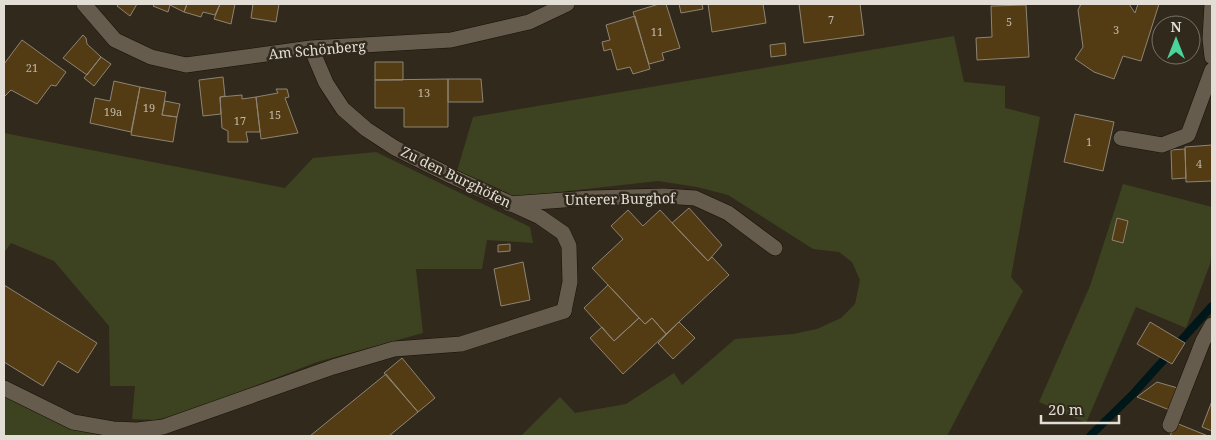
<svg xmlns="http://www.w3.org/2000/svg" width="1216" height="440" font-family="'Noto Serif',serif">
	<style>
		.green { fill: #3d4321 }
		.lines { fill: none; stroke-linecap: round; stroke-linejoin: round }
		.stream { stroke: #00171a; stroke-width: 8 }
		.building { fill: #533c14; stroke: #8e8474 }
		.lane-casing { stroke: #191106; stroke-width: 16 }
		.street-casing { stroke: #191106; stroke-width: 16 }
		.lane { stroke: #665c4d; stroke-width: 15 }
		.street { stroke: #665c4d; stroke-width: 15 }
		.labels { text-anchor: middle; stroke-width: 5; stroke-linejoin: round; paint-order: stroke }
		.number-label { font-size: 11px; fill: #bfb6a5 }
		.street-label { font-size: 14px; fill: #e3ded5; stroke: #31291c }
	</style>
	<rect width="100%" height="100%" fill="#31291c"/>
	<path class="green" d="M954,36L964,82L1005,86V108L1040,117L1011,277L1023,291L947,436H521L560,397L575,413L626,404L674,373L682,385L735,339L793,334L817,329L841,318L855,304L860,280L852,262L839,252L813,249L728,195L697,187L658,181L514,197L457,171L473,117Z
		M4,133L285,188L313,158L376,152L530,227L533,243L487,240L482,269H416L423,333L317,362L185,413L156,420L132,419L135,386H110L109,326L54,261L11,243L4,253Z
		M1123,184L1212,207V249L1210,264L1186,328L1136,307L1086,423L1039,402L1090,286Z
		M4,395L60,423L102,436H4Z"/>
	<g class="lines">
		<path class="stream" d="M1090,436L1134,393L1212,306"/>
	</g>
	<path class="building" d="M119,4H137L130,16L117,6Z
		M155,4H187L184,12L170,5L168,12L153,6Z
		M187,4H220L215,15L203,12L201,17L184,12Z
		M220,4H235L231,24L214,19Z
		M253,4H279L276,22L251,18Z
		M659,4H666L680,48L662,53L664,60L649,64L633,12Z
		M679,4H702L703,9L681,13Z
		M708,4H763L766,23L712,32Z
		M799,4H860L864,35L804,43Z
		M1081,4H1129L1135,13L1138,4H1159L1141,61L1123,56L1114,79L1094,72L1075,59L1083,47L1078,10Z
		M1026,5L1029,57L977,60L976,38L992,37L991,6Z
		M635,16L650,69L633,74L630,67L617,70L611,49L604,51L602,42L610,40L606,25Z
		M83,35L86,38L87,44L101,57L87,75L63,58Z
		M22,40L66,72L56,86L51,85L37,104L11,90L5,96L4,94V64Z
		M785,43L786,55L771,57L770,45Z
		M101,57L111,64L94,86L84,78Z
		M375,62H403V80H375Z
		M223,77L225,96L220,97L221,114L203,116L199,80Z
		M448,79H481L483,102H448Z
		M448,79V127H404V108H375V80Z
		M114,81L140,87L131,132L90,123L95,98L110,101Z
		M140,87L166,92L162,115L177,117L173,142L131,135Z
		M276,89H287L289,97L285,98L298,133L261,139L256,97L278,93Z
		M242,95V99L256,97L260,132H246L248,142H228V131L222,128L220,97Z
		M165,101L180,104L177,117L162,115Z
		M1075,114L1114,122L1103,171L1064,162Z
		M1212,145V181L1186,182L1185,147Z
		M1185,149L1186,178L1172,179L1171,150Z
		M689,208L722,245L708,261L672,223Z
		M628,210L643,226L660,210L708,261L712,257L729,275L666,334L652,318L645,324L592,268L623,239L611,226Z
		M1117,218L1128,221L1123,243L1112,240Z
		M510,244V251L498,252V245Z
		M523,262L530,300L501,306L494,269Z
		M4,285L97,343L78,373L58,361L43,386L4,362Z
		M608,285L639,318L614,341L584,308Z
		M639,318L645,324L652,318L666,334L623,374L590,338L602,327L614,341Z
		M679,322L695,338L673,359L658,343Z
		M1150,322L1185,343L1172,364L1137,344Z
		M402,358L435,398L418,412L384,373Z
		M386,374L418,412L389,436H310Z
		M1157,382L1181,389L1172,411L1137,397Z
		M1212,401V431L1202,427Z
		M1176,423L1208,436H1170Z"/>
	<g class="lines">
		<g class="lane-casing">
			<path id="lane" d="M1212,4L1210,39L1212,57
				M1121,138L1162,145L1188,135L1212,70
				M509,204L591,198L664,196L695,198L728,213L775,248
				M4,388L73,422L113,429L137,430L163,427L333,367L394,349L461,344L564,311"/>
		</g>
		<g class="street-casing">
			<path id="street" d="M84,4L115,40L151,57L186,65L311,48L451,40L529,22L567,4
				M311,48L326,83L343,109L366,129L395,148L451,176L540,217L563,233L569,246L570,282L564,311
				M1170,425L1203,341L1212,325"/>
		</g>
		<use href="#lane" class="lane"/>
		<use href="#street" class="street"/>
	</g>
	<g class="labels">
		<g class="number-label">
			<text x="831" y="24">7</text>
			<text x="1009" y="26">5</text>
			<text x="1116" y="34">3</text>
			<text x="657" y="36">11</text>
			<text x="32" y="72">21</text>
			<text x="424" y="97">13</text>
			<text x="149" y="112">19</text>
			<text x="113" y="116">19a</text>
			<text x="275" y="119">15</text>
			<text x="240" y="125">17</text>
			<text x="1089" y="146">1</text>
			<text x="1199" y="168">4</text>
		</g>
		<g class="street-label">
			<text transform="translate(317 50) rotate(-5)" y="5">Am Schönberg</text>
			<text transform="translate(456 177) rotate(26)" y="5">Zu den Burghöfen</text>
			<text transform="translate(620 199) rotate(-1)" y="5">Unterer Burghof</text>
		</g>
	</g>
	<rect width="1216" height="440" fill="none" stroke="#e3ded5" stroke-width="10"/>
	<g transform="translate(1176 40)"><circle r="24" fill="#31291c" stroke="#787166"/>
	<path d="M0-4L9 19L0 12L-9 19Z" fill="#4ad49c"/>
	<text y="-8" font-size="14" font-weight="bold" text-anchor="middle" fill="#e3ded5">N</text>
	</g>
	<path d="M1041 415v8h78v-8" fill="none" stroke="#e3ded5" stroke-width="2.5"/>
	<text x="1048" y="415" font-size="15" fill="#e3ded5" stroke="#31291c" stroke-width="4" paint-order="stroke">20 m</text>
</svg>
